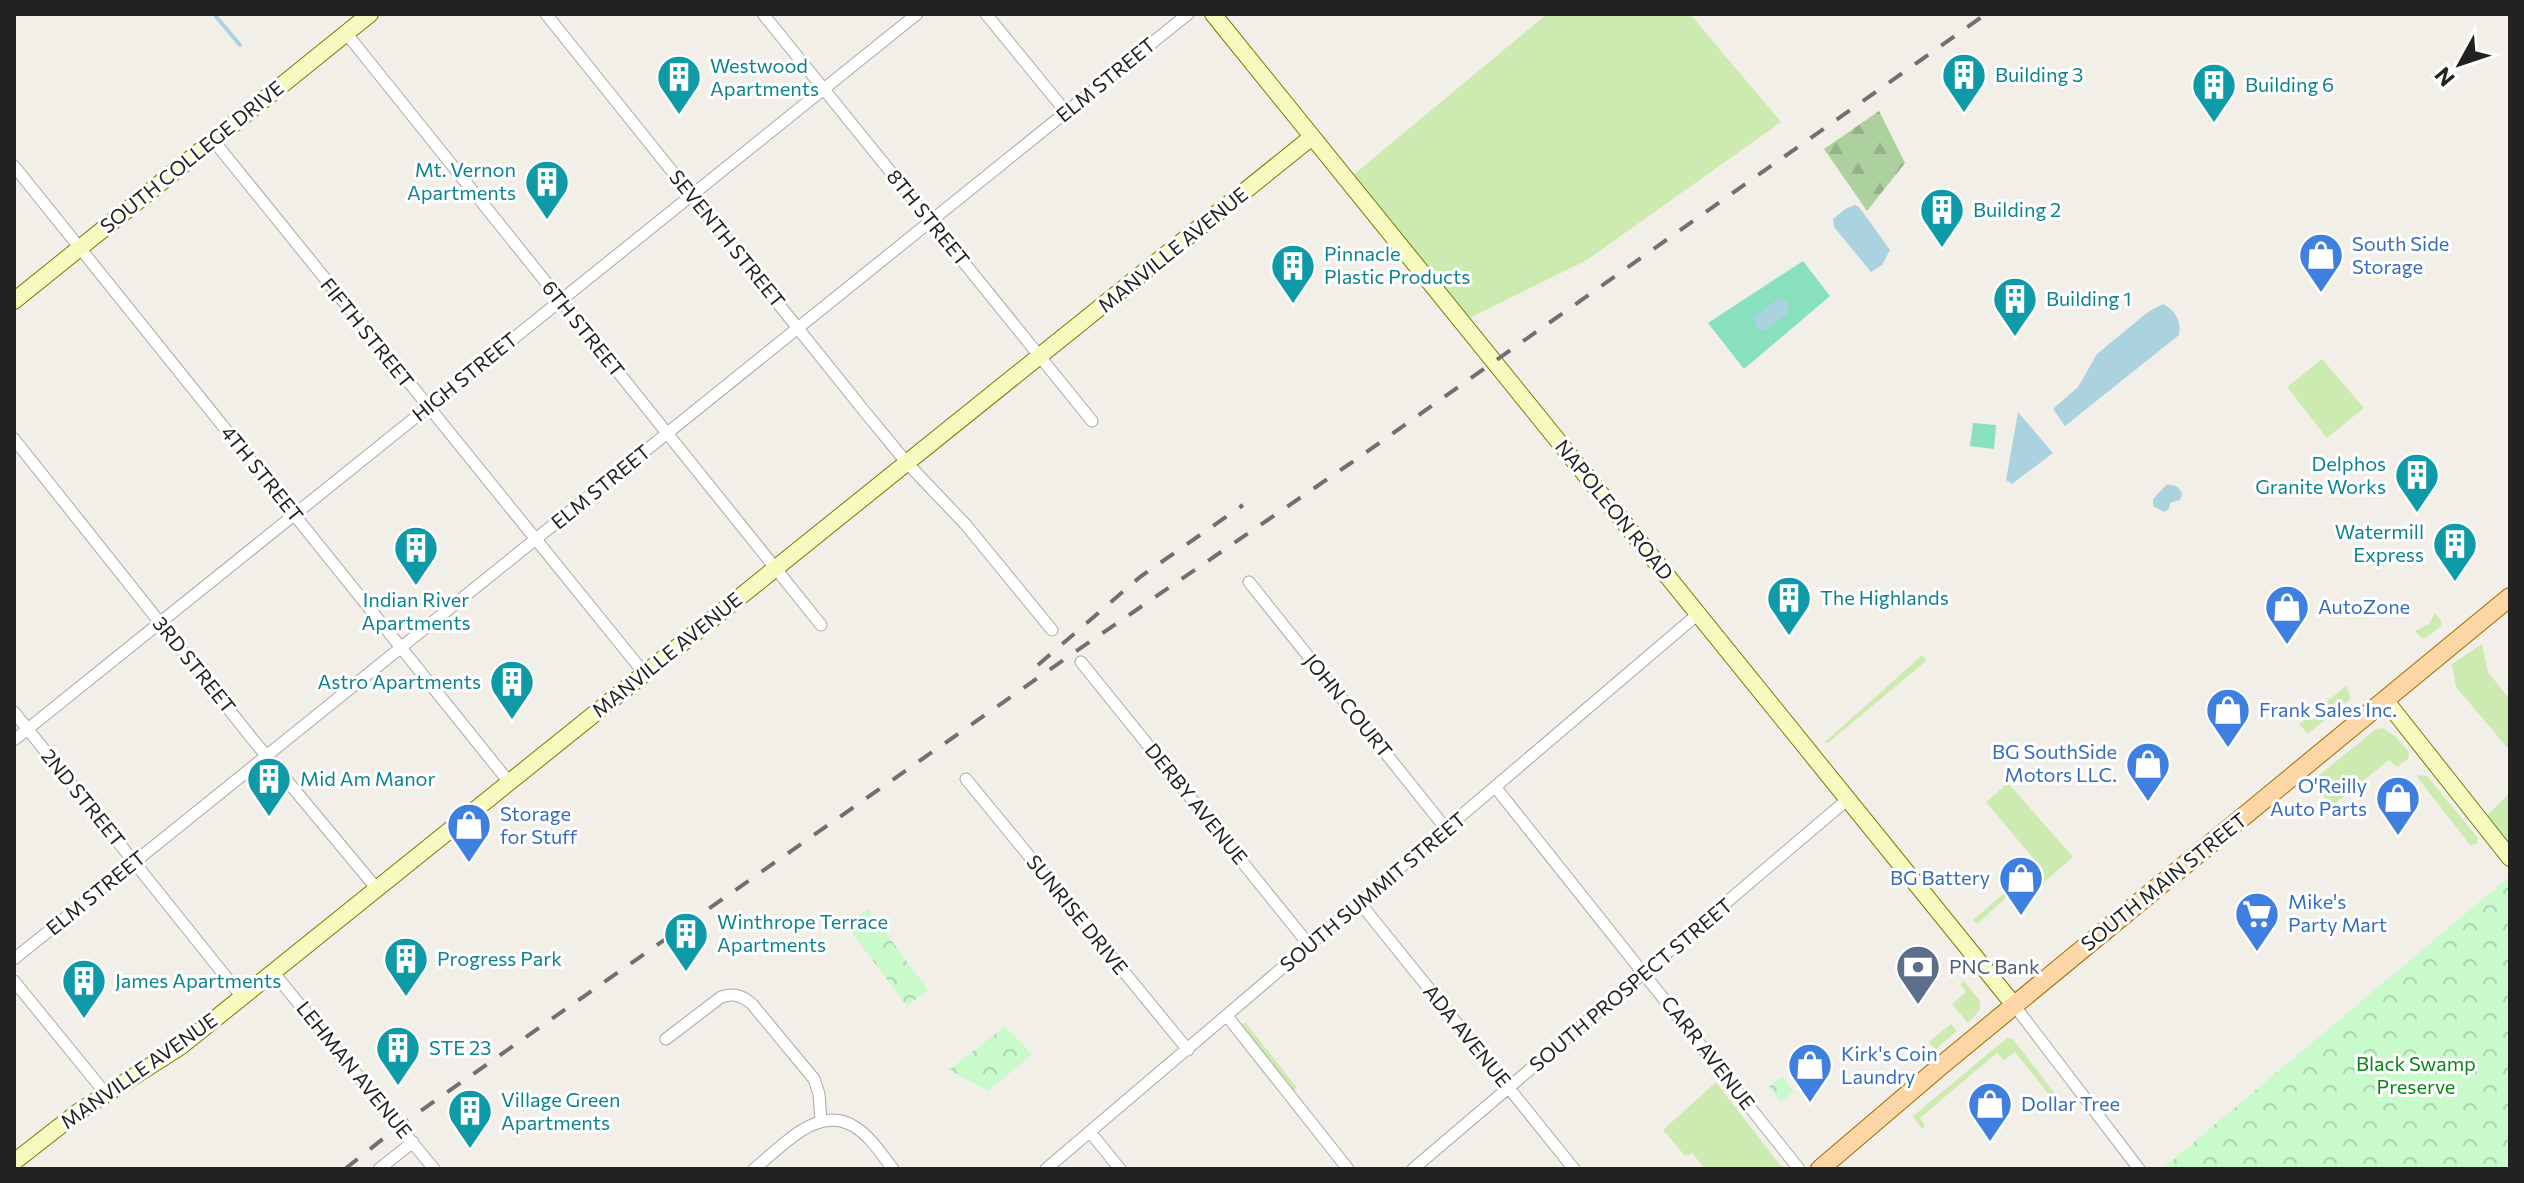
<svg xmlns="http://www.w3.org/2000/svg" width="2524" height="1183" font-family="Commissioner,sans-serif">
	<style>
		.grass { fill: #cdebb0 }
		.forest { fill: url(#forest-firs) }
		.park { fill: url(#park-crowns) }
		.pitch { fill: #88e0be }
		.water { fill: #aad3df }
		.lines { fill: none; stroke-linecap: round; stroke-linejoin: round }
		.stream { stroke: #aad3df; stroke-width: 4 }
		.street-casing { stroke: #a9a9a9; stroke-width: 13 }
		.secondary-casing { stroke: #707d05; stroke-width: 18 }
		.primary-casing { stroke: #a06b00; stroke-width: 20 }
		.street { stroke: #fff; stroke-width: 11 }
		.secondary { stroke: #f7fabf; stroke-width: 16 }
		.primary { stroke: #fcd6a4; stroke-width: 18 }
		.rail { stroke: #707070; stroke-width: 4; stroke-dasharray: 16 16; stroke-linecap: butt }
		.labels { text-anchor: middle; stroke-width: 6; stroke-linejoin: round; paint-order: stroke }
		.culture-label { font-size: 20px; fill: #0d838f; stroke: #fff; text-anchor: start }
		.street-label { font-size: 20px; fill: #222; stroke: #fff }
		.shop-label { font-size: 20px; fill: #366cbe; stroke: #fff; text-anchor: start }
		.service-label { font-size: 20px; fill: #4e5e75; stroke: #fff; text-anchor: start }
		.park-label { font-size: 20px; fill: #0c8416; stroke: #fff }
	</style>
	<defs>
		<pattern id="forest-firs" width="22" height="20" patternUnits="userSpaceOnUse" patternTransform="scale(2)"><rect width="22" height="20" fill="#add19e"/><path d="M5 1l3.5 6h-7zM16 11l3.5 6h-7z" fill="#95b388"/></pattern>
		<pattern id="park-crowns" width="20" height="18" patternUnits="userSpaceOnUse" patternTransform="scale(2)"><rect width="20" height="18" fill="#c8facc"/><path d="M2 6a3 3 0 1 1 6 0M12 15a3 3 0 1 1 6 0" fill="none" stroke="#acd6af"/></pattern>
	</defs>
	<rect width="100%" height="100%" fill="#f2efe9"/>
	<path class="grass" d="M1547,14H1690L1781,122L1587,260L1462,322L1347,180Z
		M2322,359L2364,408L2327,438L2287,387Z
		M2435,613L2441,621V626L2427,637L2421,638L2415,631L2429,624Z
		M2482,644L2488,672L2510,700V751L2456,687L2452,664Z
		M1921,656L1925,657L1926,661L1828,743H1824Z
		M2346,686L2351,698L2308,734L2299,724Z
		M2383,728L2395,736L2409,752L2408,759L2397,767L2389,760L2337,802L2343,811L2338,815L2312,781L2376,729Z
		M2419,775L2427,776L2478,838L2476,844L2470,845L2417,777Z
		M2008,783L2073,857L2027,897L2017,888L1977,924L1973,920L2038,864L1986,802Z
		M2510,793V845L2487,815Z
		M1964,981L1980,1001V1010L1968,1023L1952,1004L1966,992L1960,984Z
		M1245,1022L1297,1088L1293,1091L1241,1025Z
		M1951,1024L1957,1031L1935,1050L1929,1042Z
		M2007,1038L2013,1039L2062,1103L2061,1108L2050,1114V1109L2056,1104L2015,1052L2004,1060L1997,1053L1920,1118L1925,1126L1922,1129L1913,1116Z
		M1716,1082L1783,1169H1705L1692,1153L1685,1156L1663,1130Z"/>
	<path class="forest" d="M1879,111L1905,163L1867,211L1824,149Z"/>
	<path class="park" d="M2510,876V1169H2162Z
		M868,909L928,990L907,1006L846,925Z
		M1005,1026L1032,1055L988,1091L949,1070Z
		M1782,1076L1794,1091L1781,1102L1769,1087Z"/>
	<path class="pitch" d="M1803,261L1830,296L1744,369L1708,323Z
		M1973,423L1996,425L1994,449L1970,446Z"/>
	<path class="water" d="M1855,205L1859,207L1890,250L1882,265L1871,272L1834,227L1833,219L1845,209Z
		M1783,298L1789,303L1788,313L1766,330L1758,329L1755,324L1756,316L1778,299Z
		M2163,304C2176,312 2181,319 2179,335L2065,426L2053,409L2078,387L2097,354L2148,312Z
		M2018,412L2053,453L2012,484L2006,480Z
		M2166,485C2173,484 2180,487 2182,494L2180,500L2170,503L2169,509L2164,512L2153,506V499Z"/>
	<g class="lines">
		<path class="stream" d="M214,14L240,45"/>
		<g class="street-casing">
			<path id="street" d="M546,14L865,412L907,463L966,525L1052,630
				M763,14L1092,421
				M986,14L1066,112
				M346,33L821,625
				M213,140L644,673
				M14,166L509,782
				M14,439L254,741L377,889
				M1249,582L1447,830
				M1081,662L1310,946
				M14,712L242,997
				M14,740L917,14
				M966,779L1188,1050
				M1496,788L1799,1169
				M1360,903L1574,1169
				M14,959L1188,14
				M273,972L434,1169
				M14,981L106,1094
				M2014,1005L2139,1169
				M1227,1016L1348,1169
				M666,1039L721,997C734,993 741,995 752,1004L814,1079L819,1094L821,1120
				M1090,1132L1120,1169
				M379,1169L413,1142
				M754,1169C782,1147 818,1103 855,1127C871,1137 882,1155 893,1169
				M1046,1169L1698,614
				M1413,1169L1848,799"/>
		</g>
		<g class="secondary-casing">
			<path id="secondary" d="M1213,14L2014,1005
				M14,301L370,14
				M2386,701L2510,858
				M14,1162L78,1112L180,1047L1312,137"/>
		</g>
		<g class="primary-casing">
			<path id="primary" d="M1820,1169L1943,1064L2510,597"/>
		</g>
		<use href="#street" class="street"/>
		<use href="#secondary" class="secondary"/>
		<use href="#primary" class="primary"/>
		<path class="rail" d="M1038,665L1140,577L1243,505
			M345,1169L399,1126L1072,654L1348,465L1986,14"/>
	</g>
	<defs>
		<g id="building-pin" transform="scale(2.3)"><path d="M0 17L-7.5 6A9.5 9.5 0 1 1 7.5 6Z" fill="#0f9aa8" stroke="#fff"/><path d="M-4-6H4V6H1V3H-1V6H-4ZM-2.5-4.3h1.7v1.8h-1.7ZM.8-4.3h1.7v1.8H.8ZM-2.5-1h1.7V.8h-1.7ZM.8-1h1.7V.8H.8Z" fill="#fff"/></g>
		<g id="shop-pin" transform="scale(2.3)"><path d="M0 17L-7.5 6A9.5 9.5 0 1 1 7.5 6Z" fill="#3f7fe0" stroke="#fff"/><path d="M-5-2.5h2.3a2.7 3.5 0 0 1 5.4 0H5L5.5 6h-11ZM-1.5-2.5h3a1.5 2.3 0 0 0-3 0Z" fill="#fff"/></g>
		<g id="supermarket-pin" transform="scale(2.3)"><path d="M0 17L-7.5 6A9.5 9.5 0 1 1 7.5 6Z" fill="#3f7fe0" stroke="#fff"/><path d="M-6-5.5h2.5l.6 2H6L4.5 2H-2.5L-4.4-4H-6ZM-1.5 3.2a1.3 1.3 0 1 0 .1 0ZM3 3.2a1.3 1.3 0 1 0 .1 0Z" fill="#fff"/></g>
		<g id="bank-pin" transform="scale(2.3)"><path d="M0 17L-7.5 6A9.5 9.5 0 1 1 7.5 6Z" fill="#5c6f8a" stroke="#fff"/><path d="M-6-4H6V4H-6ZM0-2.3a2.3 2.3 0 1 0 0 4.6a2.3 2.3 0 1 0 0-4.6Z" fill="#fff"/></g>
	</defs>
	<g fill-rule="evenodd">
		<use href="#building-pin" x="1964" y="75"/>
		<use href="#building-pin" x="679" y="77"/>
		<use href="#building-pin" x="2214" y="85"/>
		<use href="#building-pin" x="547" y="182"/>
		<use href="#building-pin" x="1942" y="210"/>
		<use href="#shop-pin" x="2321" y="255"/>
		<use href="#building-pin" x="1293" y="266"/>
		<use href="#building-pin" x="2015" y="299"/>
		<use href="#building-pin" x="2417" y="475"/>
		<use href="#building-pin" x="2455" y="544"/>
		<use href="#building-pin" x="416" y="548"/>
		<use href="#building-pin" x="1789" y="598"/>
		<use href="#shop-pin" x="2287" y="607"/>
		<use href="#building-pin" x="512" y="682"/>
		<use href="#shop-pin" x="2228" y="710"/>
		<use href="#shop-pin" x="2148" y="764"/>
		<use href="#building-pin" x="269" y="779"/>
		<use href="#shop-pin" x="2398" y="798"/>
		<use href="#shop-pin" x="469" y="825"/>
		<use href="#shop-pin" x="2021" y="878"/>
		<use href="#supermarket-pin" x="2257" y="914"/>
		<use href="#building-pin" x="686" y="934"/>
		<use href="#building-pin" x="406" y="959"/>
		<use href="#bank-pin" x="1918" y="967"/>
		<use href="#building-pin" x="84" y="981"/>
		<use href="#building-pin" x="398" y="1048"/>
		<use href="#shop-pin" x="1810" y="1065"/>
		<use href="#shop-pin" x="1990" y="1104"/>
		<use href="#building-pin" x="470" y="1111"/>
	</g>
	<g class="labels">
		<g class="culture-label">
			<text x="710" y="73">Westwood<tspan x="710" dy="23">Apartments</tspan></text>
			<text x="1995" y="82">Building 3</text>
			<text x="2245" y="92">Building 6</text>
			<text x="516" y="177" text-anchor="end">Mt. Vernon<tspan x="516" dy="23">Apartments</tspan></text>
			<text x="1973" y="217">Building 2</text>
			<text x="1324" y="261">Pinnacle<tspan x="1324" dy="23">Plastic Products</tspan></text>
			<text x="2046" y="306">Building 1</text>
			<text x="2386" y="471" text-anchor="end">Delphos<tspan x="2386" dy="23">Granite Works</tspan></text>
			<text x="2424" y="539" text-anchor="end">Watermill<tspan x="2424" dy="23">Express</tspan></text>
			<text x="1820" y="605">The Highlands</text>
			<text x="416" y="607" text-anchor="middle">Indian River<tspan x="416" dy="23">Apartments</tspan></text>
			<text x="481" y="689" text-anchor="end">Astro Apartments</text>
			<text x="300" y="786">Mid Am Manor</text>
			<text x="717" y="929">Winthrope Terrace<tspan x="717" dy="23">Apartments</tspan></text>
			<text x="437" y="966">Progress Park</text>
			<text x="115" y="988">James Apartments</text>
			<text x="429" y="1055">STE 23</text>
			<text x="501" y="1107">Village Green<tspan x="501" dy="23">Apartments</tspan></text>
		</g>
		<g class="street-label">
			<text transform="translate(1106 80) rotate(-39)" y="7">ELM STREET</text>
			<text transform="translate(192 157) rotate(-39)" y="7">SOUTH COLLEGE DRIVE</text>
			<text transform="translate(928 218) rotate(51)" y="7">8TH STREET</text>
			<text transform="translate(727 239) rotate(51)" y="7">SEVENTH STREET</text>
			<text transform="translate(1173 250) rotate(-39)" y="7">MANVILLE AVENUE</text>
			<text transform="translate(583 329) rotate(51)" y="7">6TH STREET</text>
			<text transform="translate(367 333) rotate(51)" y="7">FIFTH STREET</text>
			<text transform="translate(465 377) rotate(-39)" y="7">HIGH STREET</text>
			<text transform="translate(262 474) rotate(51)" y="7">4TH STREET</text>
			<text transform="translate(601 487) rotate(-39)" y="7">ELM STREET</text>
			<text transform="translate(1614 510) rotate(51)" y="7">NAPOLEON ROAD</text>
			<text transform="translate(667 655) rotate(-39)" y="7">MANVILLE AVENUE</text>
			<text transform="translate(194 665) rotate(51)" y="7">3RD STREET</text>
			<text transform="translate(1348 706) rotate(51)" y="7">JOHN COURT</text>
			<text transform="translate(83 798) rotate(51)" y="7">2ND STREET</text>
			<text transform="translate(1196 804) rotate(51)" y="7">DERBY AVENUE</text>
			<text transform="translate(2164 882) rotate(-39)" y="7">SOUTH MAIN STREET</text>
			<text transform="translate(1373 892) rotate(-40)" y="7">SOUTH SUMMIT STREET</text>
			<text transform="translate(96 893) rotate(-39)" y="7">ELM STREET</text>
			<text transform="translate(1077 915) rotate(51)" y="7">SUNRISE DRIVE</text>
			<text transform="translate(1631 985) rotate(-40)" y="7">SOUTH PROSPECT STREET</text>
			<text transform="translate(1467 1036) rotate(51)" y="7">ADA AVENUE</text>
			<text transform="translate(1708 1053) rotate(52)" y="7">CARR AVENUE</text>
			<text transform="translate(354 1070) rotate(51)" y="7">LEHMAN AVENUE</text>
			<text transform="translate(139 1071) rotate(-35)" y="7">MANVILLE AVENUE</text>
		</g>
		<g class="shop-label">
			<text x="2352" y="251">South Side<tspan x="2352" dy="23">Storage</tspan></text>
			<text x="2318" y="614">AutoZone</text>
			<text x="2259" y="717">Frank Sales Inc.</text>
			<text x="2117" y="759" text-anchor="end">BG SouthSide<tspan x="2117" dy="23">Motors LLC.</tspan></text>
			<text x="2367" y="793" text-anchor="end">O'Reilly<tspan x="2367" dy="23">Auto Parts</tspan></text>
			<text x="500" y="821">Storage<tspan x="500" dy="23">for Stuff</tspan></text>
			<text x="1990" y="885" text-anchor="end">BG Battery</text>
			<text x="2288" y="909">Mike's<tspan x="2288" dy="23">Party Mart</tspan></text>
			<text x="1841" y="1061">Kirk's Coin<tspan x="1841" dy="23">Laundry</tspan></text>
			<text x="2021" y="1111">Dollar Tree</text>
		</g>
		<g class="service-label">
			<text x="1949" y="974">PNC Bank</text>
		</g>
		<g class="park-label">
			<text x="2416" y="1071">Black Swamp<tspan x="2416" dy="23">Preserve</tspan></text>
		</g>
	</g>
	<rect width="2524" height="1183" fill="none" stroke="#222222" stroke-width="32"/>
	<g transform="translate(2460 64) rotate(230)" stroke="#ffffff" stroke-width="6" paint-order="stroke">
	<path d="M0-6L14 30L0 20L-14 30Z" fill="#222222"/>
	<text y="-12" font-size="22" font-weight="bold" text-anchor="middle" fill="#222222">N</text>
	</g>
</svg>
